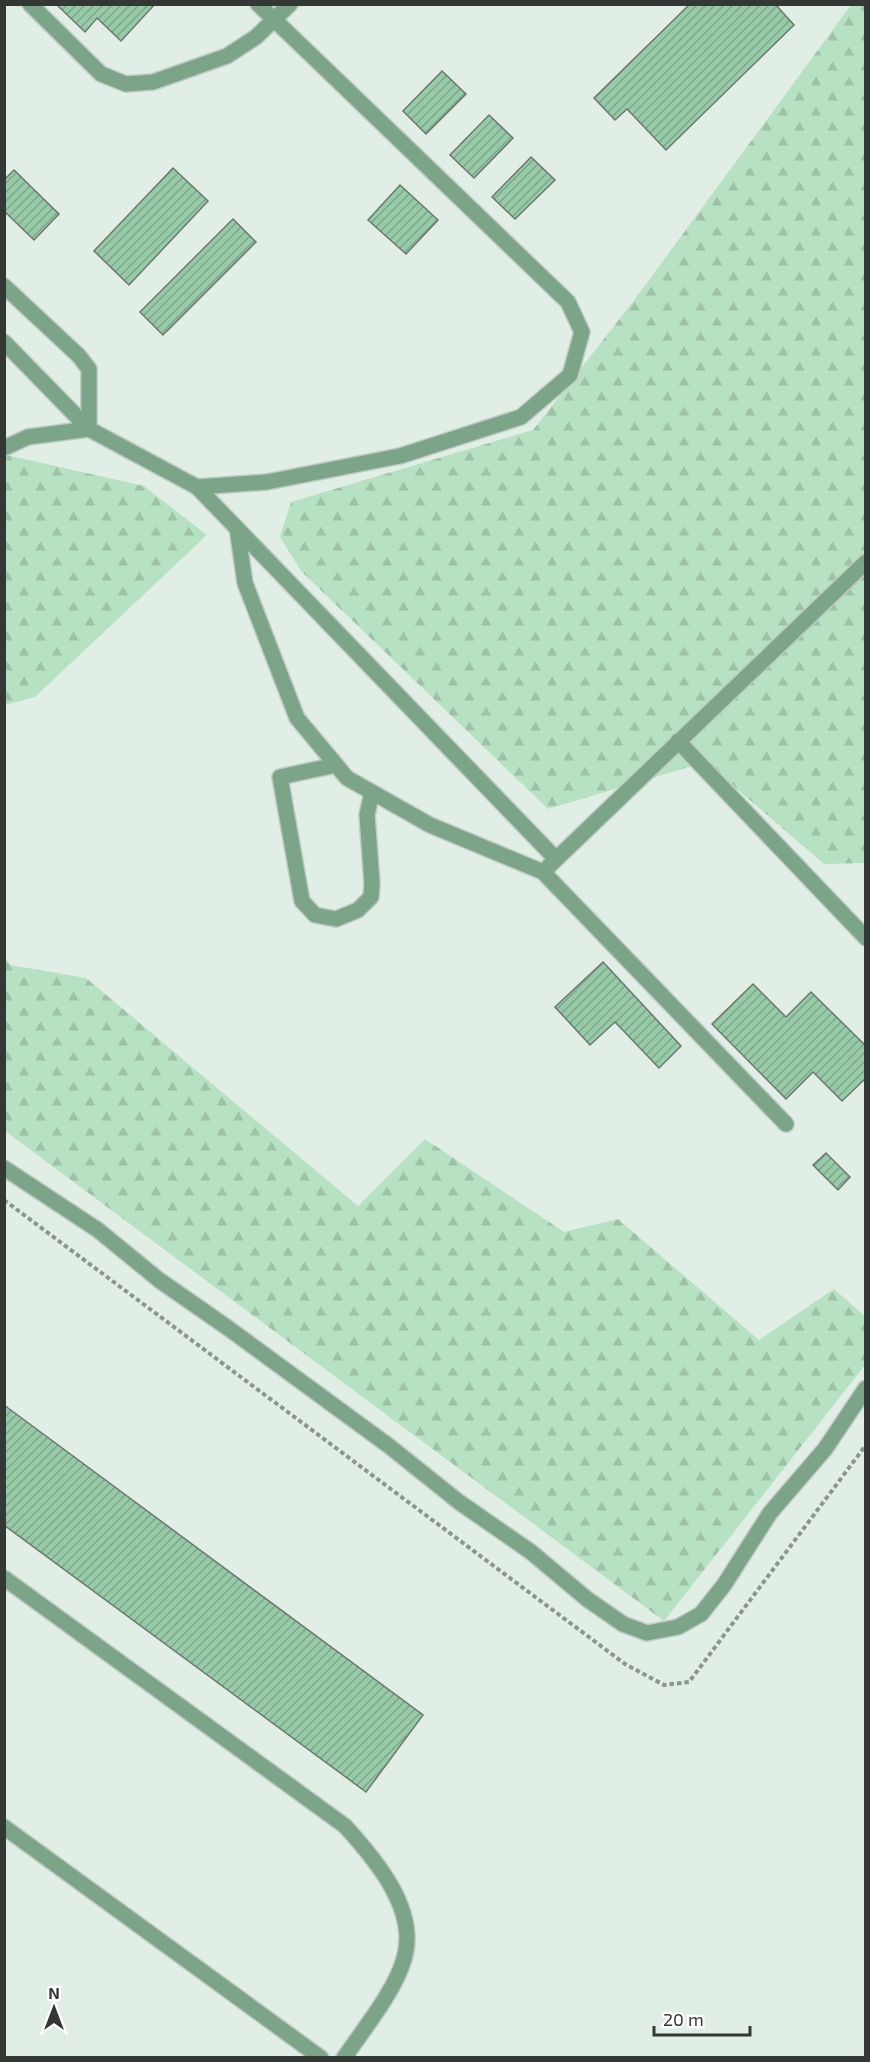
<svg xmlns="http://www.w3.org/2000/svg" width="870" height="2062" font-family="'Exo 2',sans-serif">
	<style>
		.forest { fill: url(#forest-firs) }
		.building { fill: url(#building-hatch); stroke: #6c776f; stroke-width: 1.5 }
		.lines { fill: none; stroke-linecap: round; stroke-linejoin: round }
		.service-casing { stroke: #becac2; stroke-width: 18 }
		.path { stroke: #8c968f; stroke-width: 4; stroke-dasharray: 4.5 3; stroke-linecap: butt }
		.service { stroke: #7ca488; stroke-width: 15 }
	</style>
	<defs>
		<pattern id="forest-firs" width="22" height="20" patternUnits="userSpaceOnUse" patternTransform="scale(1.5)"><rect width="22" height="20" fill="#b7e1c3"/><path d="M5 1l3.5 6h-7zM16 11l3.5 6h-7z" fill="#9ec2a8"/></pattern>
		<pattern id="building-hatch" width="6" height="6" patternUnits="userSpaceOnUse" patternTransform="scale(1.5)"><rect width="6" height="6" fill="#97cba7"/><path d="M-1 1l2-2M0 6l6-6M5 7l2-2" fill="none" stroke="#7ca689"/></pattern>
	</defs>
	<rect width="100%" height="100%" fill="#e1eee5"/>
	<path class="forest" d="M851,5H865V863L824,864L706,762L548,809L301,571L280,537L291,502L533,430L635,299Z
		M7,455L144,486L207,535L35,697L5,705L4,459Z
		M5,958L10,965L86,978L358,1206L425,1139L564,1232L618,1219L759,1340L834,1289L865,1316V1365L664,1621L5,1131Z"/>
	<path class="building" d="M56,4H155L121,41L97,18L85,32Z
		M690,4H775L794,25L666,150L627,109L615,120L594,98Z
		M442,71L466,94L426,134L403,111Z
		M489,115L513,138L474,178L450,155Z
		M531,157L555,180L515,219L492,197Z
		M173,168L208,201L129,285L94,251Z
		M14,170L59,214L34,240L4,211V180Z
		M400,185L438,220L406,254L368,220Z
		M233,219L256,242L163,335L140,312Z
		M603,962L681,1046L659,1068L615,1022L590,1045L555,1007Z
		M753,984L786,1017L811,992L866,1046V1078L842,1101L813,1072L786,1099L712,1024Z
		M826,1153L850,1177L838,1190L813,1165Z
		M4,1405L423,1715L366,1792L4,1525Z"/>
	<g class="lines">
		<g class="service-casing">
			<path id="service" d="M30,4L101,74L126,84L153,82L227,56L256,37L290,4
				M4,286L79,356L89,369V429L28,437L4,448
				M4,342L89,429L197,487L556,859
				M197,487L267,482L400,456L521,417L570,375L582,332L568,302L258,4
				M237,528L245,583L297,718L347,778L430,825L543,872L786,1124
				M678,741L866,938
				M336,765L280,777L302,901L315,915L336,919L358,910L371,897L372,883L367,815L372,792
				M549,866L866,562
				M4,1168L98,1230L159,1280L228,1328L389,1446L459,1502L531,1552L587,1599L623,1624L647,1633L678,1627L701,1614L724,1585L770,1513L825,1449L866,1388
				M4,1578L345,1826C375,1859 419,1910 404,1959C395,1991 363,2030 344,2058
				M4,1827L321,2058"/>
		</g>
		<path class="path" d="M4,1200L625,1664L664,1685L689,1682L866,1445"/>
		<use href="#service" class="service"/>
	</g>
	<rect width="870" height="2062" fill="none" stroke="#333834" stroke-width="12"/>
	<g transform="translate(54 2008)" stroke="#ffffff" stroke-width="4.5" paint-order="stroke">
	<path d="M0-4.5L10 22L0 15L-10 22Z" fill="#333834"/>
	<text y="-9" font-size="16" font-weight="bold" text-anchor="middle" fill="#333834">N</text>
	</g>
	<path d="M654 2026v9h96v-9" fill="none" stroke="#333834" stroke-width="3"/>
	<text x="663" y="2026" font-size="18" fill="#333834" stroke="#ffffff" stroke-width="4.5" paint-order="stroke">20 m</text>
</svg>
